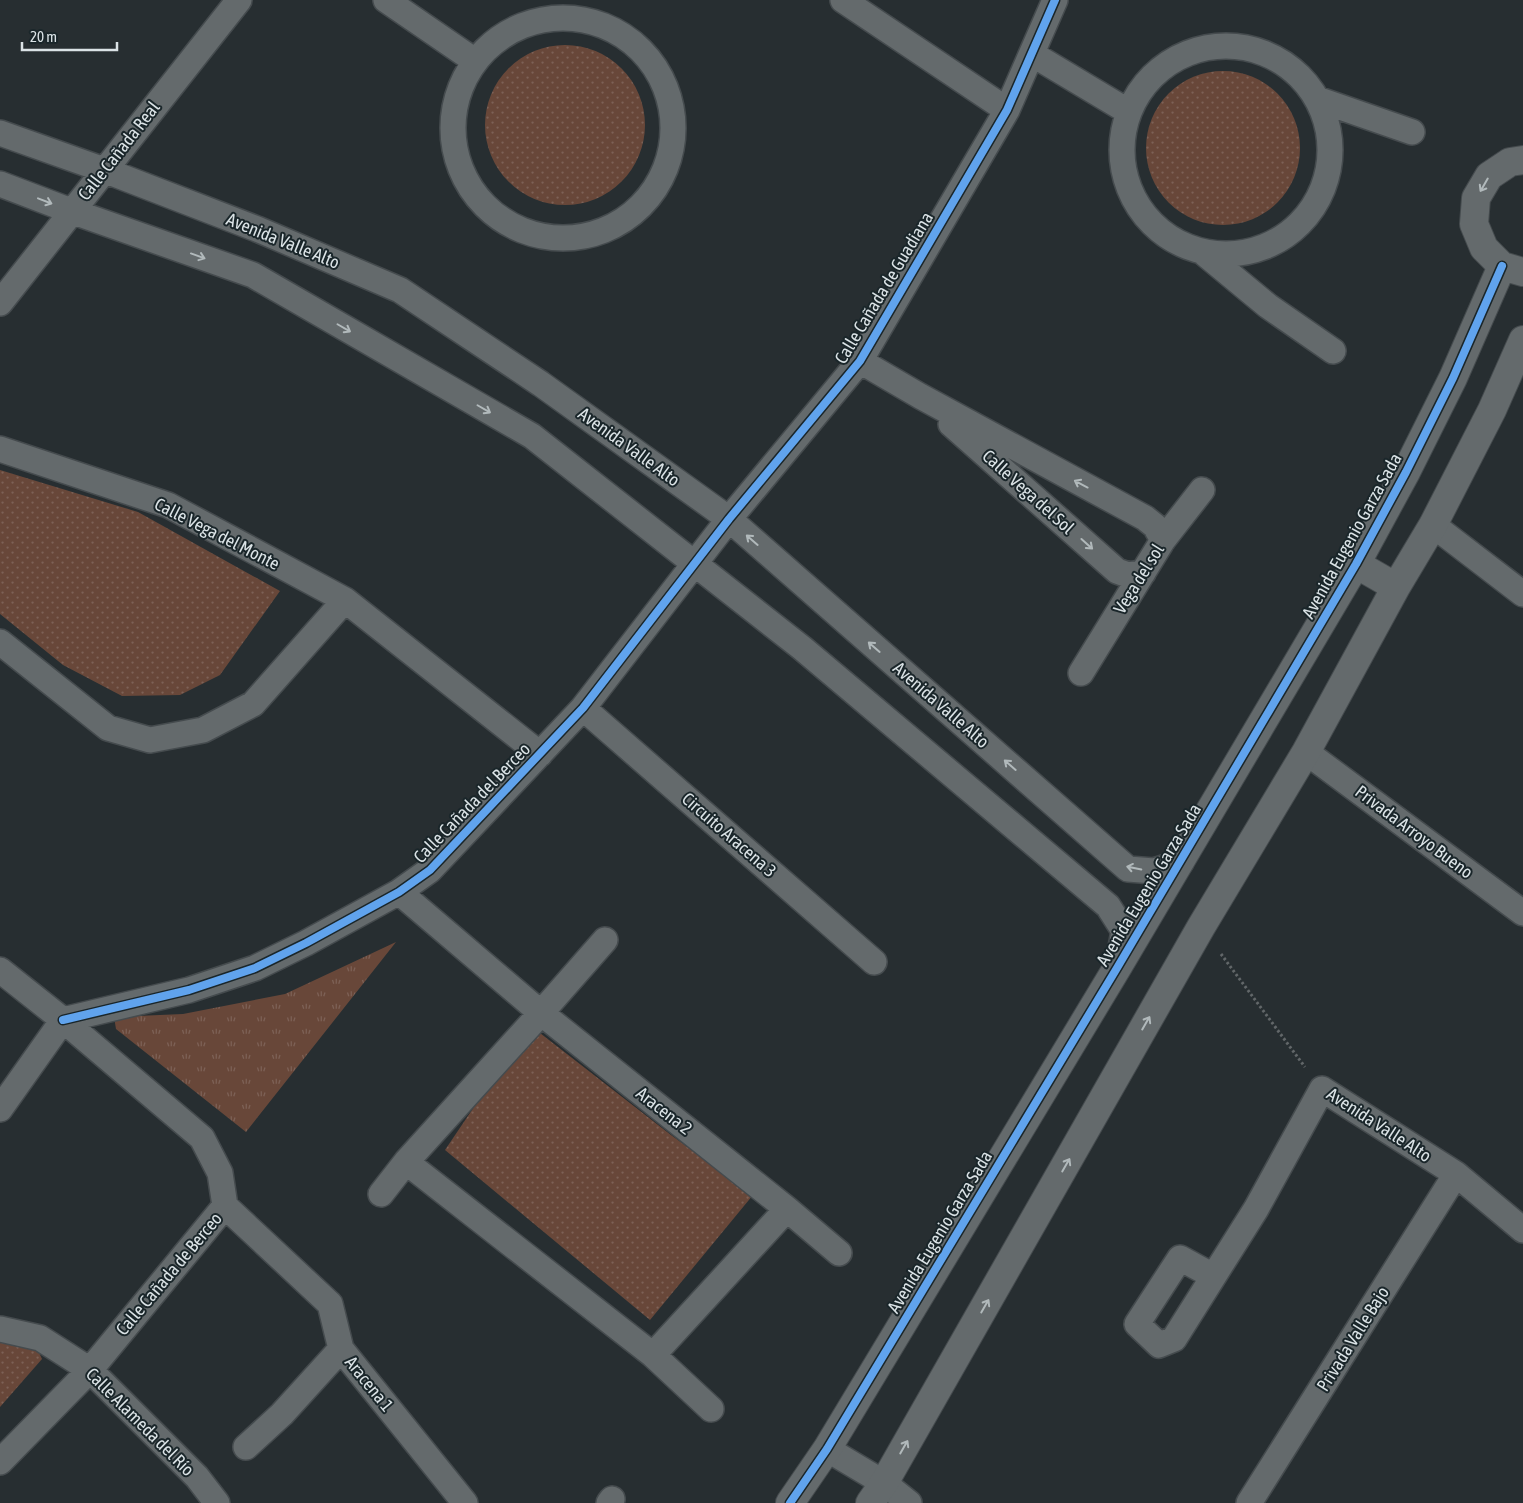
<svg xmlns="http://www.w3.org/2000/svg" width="1523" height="1503" font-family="'Asap Condensed',sans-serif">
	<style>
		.grass { fill: url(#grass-tufts) }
		.park { fill: url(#park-dots) }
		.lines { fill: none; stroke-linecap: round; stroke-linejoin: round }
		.minor-casing { stroke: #454b4e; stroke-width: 28 }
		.tertiary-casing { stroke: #454b4e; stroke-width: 30 }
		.path { stroke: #626769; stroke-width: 3; stroke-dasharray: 2.5 2.5; stroke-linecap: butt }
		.minor { stroke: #646a6c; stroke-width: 25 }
		.tertiary { stroke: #646a6c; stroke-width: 28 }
		.cycleway-casing { stroke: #1a262a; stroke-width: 11 }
		.cycleway { stroke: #60a3ed; stroke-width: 8 }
		.oneway { stroke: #b1b9bb }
		.labels { text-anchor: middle; stroke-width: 4; stroke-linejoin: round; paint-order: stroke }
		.street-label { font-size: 18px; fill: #dbe3e6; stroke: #1a262a }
	</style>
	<defs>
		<pattern id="grass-tufts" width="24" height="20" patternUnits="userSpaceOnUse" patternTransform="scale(1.25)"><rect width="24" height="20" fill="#684739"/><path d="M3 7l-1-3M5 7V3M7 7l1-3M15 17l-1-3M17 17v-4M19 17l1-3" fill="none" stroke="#7d6156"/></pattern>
		<pattern id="park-dots" width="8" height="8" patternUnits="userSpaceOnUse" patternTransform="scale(1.25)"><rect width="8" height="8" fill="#684739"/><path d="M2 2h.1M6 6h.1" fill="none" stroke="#7d6156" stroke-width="1.8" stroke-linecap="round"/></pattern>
	</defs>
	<rect width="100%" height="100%" fill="#272e31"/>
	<path class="grass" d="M396,942L246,1132L116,1029L114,1017L183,1014L285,994Z"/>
	<path class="park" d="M485 125a80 80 0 1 1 160 0a80 80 0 1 1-160 0Z
		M1146 148a77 77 0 1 1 154 0a77 77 0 1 1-154 0Z
		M0,470L138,512L280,591L220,675L180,695L122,696L63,665L0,614Z
		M531,1026L671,1135L753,1195L650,1320L445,1150L511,1052Z
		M0,1337L35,1344L42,1359L0,1407Z"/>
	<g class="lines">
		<g class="minor-casing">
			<path id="minor" d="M386,0L475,61
				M843,0L1007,110
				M453 128a110 110 0 1 1 220 0a110 110 0 1 1-220 0Z
				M1122 150a104 104 0 1 1 208 0a104 104 0 1 1-208 0Z
				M1032,54L1129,112
				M1317,99L1412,132
				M0,133L104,170L257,229L400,290L541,384L729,519L1128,869L1154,871L1181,862
				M0,184L71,211L253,275L532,436L802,648L1108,906L1124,931L1118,964
				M1204,253L1268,306L1333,351
				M0,303L239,0
				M860,361L920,396L1145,518L1155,526L1163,540
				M951,424L1117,571L1128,575L1143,573
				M0,449L168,505L345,600L540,754
				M1433,525L1523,594
				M0,642L108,728L150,740L203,730L253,704L345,600
				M1081,673L1163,540L1202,490
				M583,708L874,962
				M1306,752L1523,913
				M399,892L541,1013L787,1209L839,1253
				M0,970L63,1020L202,1138L220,1173L225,1206L90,1370L0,1462
				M63,1020L189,990L255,968L306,943L399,892L430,870L583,708L729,519L860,361L1007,110L1055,0
				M0,1109L63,1020
				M406,1162L653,1355L711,1409
				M381,1194L406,1162L541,1013L605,940
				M225,1206L330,1304L341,1349L465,1503
				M1213,1276L1180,1258L1137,1324L1159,1345L1174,1339L1256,1209L1322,1089L1456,1174L1523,1230
				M0,1329L40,1338L90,1370L197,1477L217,1503
				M653,1355L787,1209
				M246,1447L282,1414L341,1349
				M827,1449L884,1483L909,1503
				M609,1503L612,1499
				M1249,1503L1456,1174"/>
		</g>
		<g class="tertiary-casing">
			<path id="tertiary" d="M1523,160L1510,162L1489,176L1476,198L1474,224L1484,248L1502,266L1523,272
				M1356,564L1396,587
				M790,1503L827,1449L1117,968L1356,564L1406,472L1453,378L1502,266
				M870,1503L884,1483L1201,927L1306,752L1396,587L1433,525L1492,410L1523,340"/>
		</g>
		<path class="path" d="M1221,954L1305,1067"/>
		<use href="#minor" class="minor"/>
		<use href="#tertiary" class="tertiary"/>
		<g class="cycleway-casing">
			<path id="cycleway" d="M63,1020L189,990L255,968L306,943L399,892L430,870L583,708L729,519L860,361L1007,110L1055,0
				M790,1503L827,1449L1117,968L1356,564L1406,472L1453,378L1502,266"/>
		</g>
		<use href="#cycleway" class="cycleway"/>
	</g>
	<defs><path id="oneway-shaft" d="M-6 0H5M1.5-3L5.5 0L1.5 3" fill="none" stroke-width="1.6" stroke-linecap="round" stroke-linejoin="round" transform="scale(1.25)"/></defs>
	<g class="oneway">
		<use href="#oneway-shaft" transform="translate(1484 185) rotate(120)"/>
		<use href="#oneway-shaft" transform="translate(45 201) rotate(21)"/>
		<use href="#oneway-shaft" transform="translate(198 256) rotate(20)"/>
		<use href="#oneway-shaft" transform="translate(344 328) rotate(30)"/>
		<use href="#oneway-shaft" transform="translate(484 409) rotate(30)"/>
		<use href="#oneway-shaft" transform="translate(1081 484) rotate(-152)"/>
		<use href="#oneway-shaft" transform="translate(752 540) rotate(-139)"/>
		<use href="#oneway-shaft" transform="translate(1087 544) rotate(42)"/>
		<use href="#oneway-shaft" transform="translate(874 647) rotate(-139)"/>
		<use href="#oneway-shaft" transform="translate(1010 765) rotate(-139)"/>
		<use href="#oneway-shaft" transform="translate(1134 868) rotate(-168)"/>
		<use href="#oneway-shaft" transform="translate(1146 1023) rotate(-60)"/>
		<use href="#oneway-shaft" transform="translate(1066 1165) rotate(-60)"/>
		<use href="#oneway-shaft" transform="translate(985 1306) rotate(-60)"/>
		<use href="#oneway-shaft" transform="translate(904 1447) rotate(-60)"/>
	</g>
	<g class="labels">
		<g class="street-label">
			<text transform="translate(119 151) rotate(-52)" y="6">Calle Cañada Real</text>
			<text transform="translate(283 241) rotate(22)" y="6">Avenida Valle Alto</text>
			<text transform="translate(884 288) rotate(-59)" y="6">Calle Cañada de Guadiana</text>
			<text transform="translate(629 447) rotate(36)" y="6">Avenida Valle Alto</text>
			<text transform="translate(1028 492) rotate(42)" y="6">Calle Vega del Sol</text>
			<text transform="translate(217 534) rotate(27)" y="6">Calle Vega del Monte</text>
			<text transform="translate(1352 536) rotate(-61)" y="6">Avenida Eugenio Garza Sada</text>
			<text transform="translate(1139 579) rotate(-58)" y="6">Vega del sol</text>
			<text transform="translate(941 705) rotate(41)" y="6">Avenida Valle Alto</text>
			<text transform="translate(472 803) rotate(-46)" y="6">Calle Cañada del Berceo</text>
			<text transform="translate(1414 832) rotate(37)" y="6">Privada Arroyo Bueno</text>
			<text transform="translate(729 835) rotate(41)" y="6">Circuito Aracena 3</text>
			<text transform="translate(1149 885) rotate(-59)" y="6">Avenida Eugenio Garza Sada</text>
			<text transform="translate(664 1111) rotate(38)" y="6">Aracena 2</text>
			<text transform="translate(1379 1125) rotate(33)" y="6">Avenida Valle Alto</text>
			<text transform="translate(940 1232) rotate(-59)" y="6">Avenida Eugenio Garza Sada</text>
			<text transform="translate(169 1274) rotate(-50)" y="6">Calle Cañada de Berceo</text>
			<text transform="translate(1353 1339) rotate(-58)" y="6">Privada Valle Bajo</text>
			<text transform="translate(369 1384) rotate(51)" y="6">Aracena 1</text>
			<text transform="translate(140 1422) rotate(45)" y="6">Calle Alameda del Río</text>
		</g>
	</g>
	<path d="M22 42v8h95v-8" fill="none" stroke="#dbe3e6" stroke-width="2.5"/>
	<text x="30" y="42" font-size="15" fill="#dbe3e6" stroke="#1a262a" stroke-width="4" paint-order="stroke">20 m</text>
</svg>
